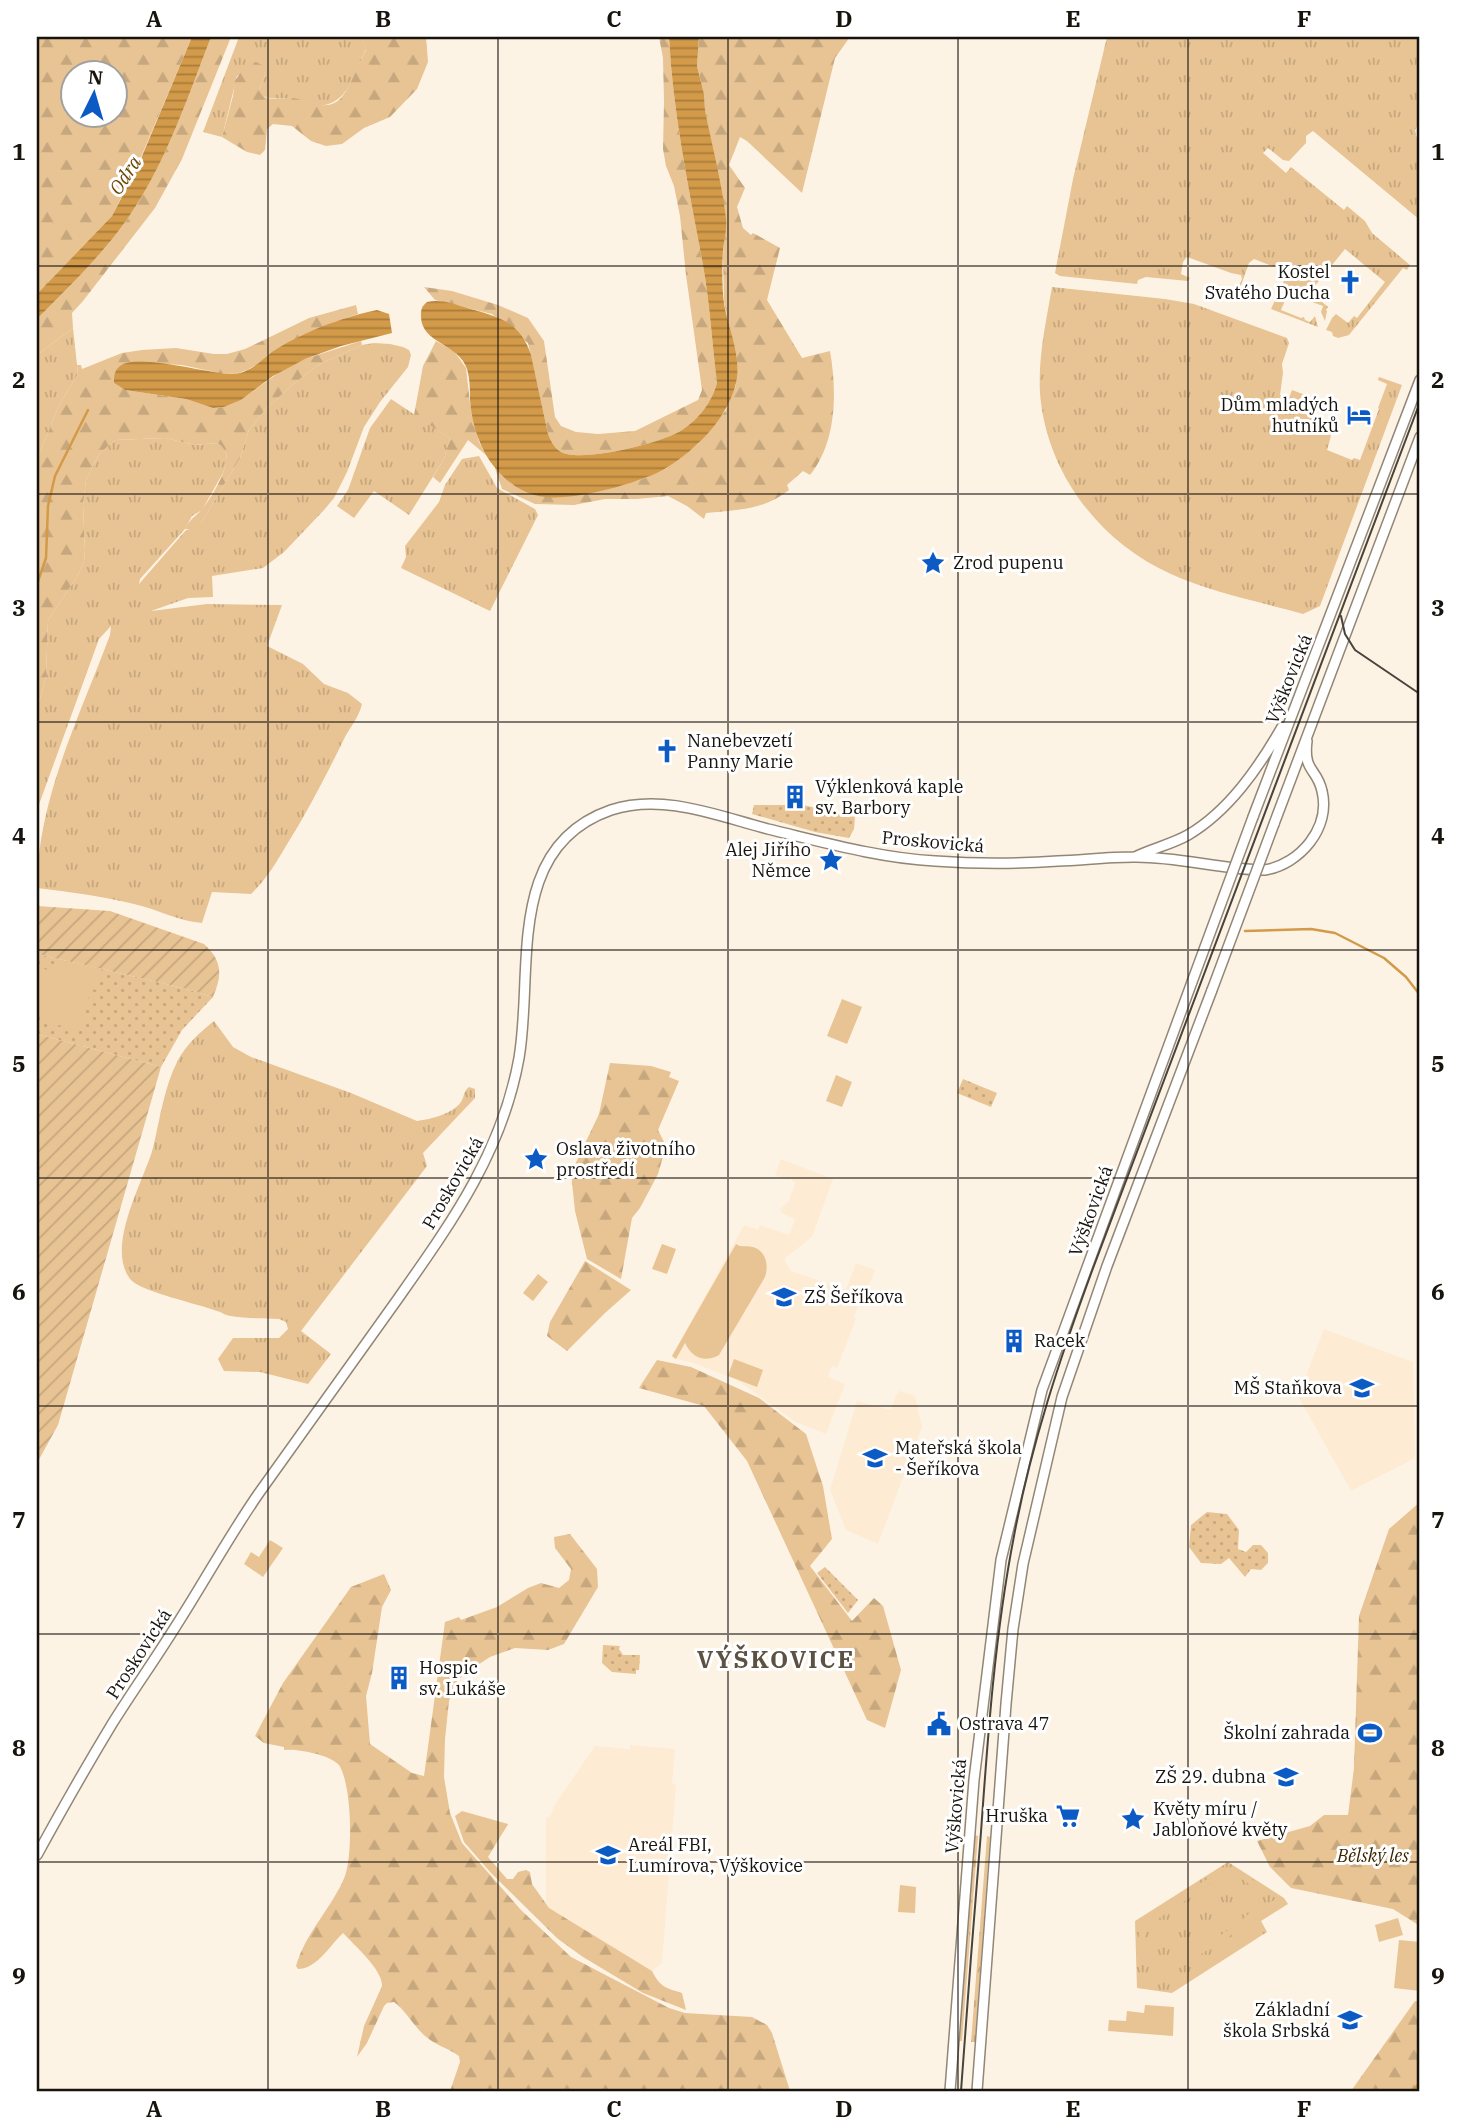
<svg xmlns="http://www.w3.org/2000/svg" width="1457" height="2128" font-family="'IBM Plex Serif',serif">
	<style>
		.built { fill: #fdebd3 }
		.grass { fill: url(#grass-tufts) }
		.forest { fill: url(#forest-firs); fill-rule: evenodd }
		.park { fill: url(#park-dots) }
		.garden { fill: url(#garden-furrows) }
		.pitch { fill: #e8c393; fill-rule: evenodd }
		.water { fill: url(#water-rules) }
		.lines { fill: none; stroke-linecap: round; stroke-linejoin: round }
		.stream { stroke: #d29a49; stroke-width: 2.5 }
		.secondary-casing { stroke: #928676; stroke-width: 12 }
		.secondary { stroke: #fff; stroke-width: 9 }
		.tram { stroke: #48433b; stroke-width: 2 }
		.secondary-bridge-casing { stroke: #928676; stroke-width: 12; stroke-linecap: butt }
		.secondary-bridge { stroke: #fff; stroke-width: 9 }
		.grid { fill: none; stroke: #17130d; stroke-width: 2; stroke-opacity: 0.55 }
		.labels { text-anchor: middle; stroke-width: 6; stroke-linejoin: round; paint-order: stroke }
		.poi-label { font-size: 18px; fill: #17130d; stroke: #fff; text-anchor: start }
		.street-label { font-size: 18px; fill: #17130d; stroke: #fff }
		.park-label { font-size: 18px; font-style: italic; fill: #3b2501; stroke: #fff }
		.water-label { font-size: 19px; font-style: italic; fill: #6c4703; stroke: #fff }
		.district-label { font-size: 24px; font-weight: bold; letter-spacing: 2px; fill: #5c5142; stroke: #fff }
		.neatline { fill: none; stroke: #17130d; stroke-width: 2.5 }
		.grid-label { font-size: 23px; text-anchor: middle; font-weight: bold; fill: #17130d }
	</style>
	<defs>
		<pattern id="grass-tufts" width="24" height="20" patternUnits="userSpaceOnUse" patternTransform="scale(1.75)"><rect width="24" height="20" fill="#e8c393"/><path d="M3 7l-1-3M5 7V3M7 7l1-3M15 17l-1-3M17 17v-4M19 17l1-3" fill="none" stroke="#c6a77e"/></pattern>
		<pattern id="forest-firs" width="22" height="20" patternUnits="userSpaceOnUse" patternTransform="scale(1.75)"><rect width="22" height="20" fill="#e8c393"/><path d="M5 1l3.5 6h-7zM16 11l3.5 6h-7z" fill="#c6a77e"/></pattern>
		<pattern id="park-dots" width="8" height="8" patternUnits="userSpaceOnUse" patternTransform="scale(1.75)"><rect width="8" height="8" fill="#e8c393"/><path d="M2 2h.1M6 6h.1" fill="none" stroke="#c6a77e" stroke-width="1.8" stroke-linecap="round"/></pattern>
		<pattern id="garden-furrows" width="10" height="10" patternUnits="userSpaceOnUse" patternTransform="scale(1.75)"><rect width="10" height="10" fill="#e8c393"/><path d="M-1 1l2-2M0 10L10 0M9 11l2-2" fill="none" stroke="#c6a77e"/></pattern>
		<pattern id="water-rules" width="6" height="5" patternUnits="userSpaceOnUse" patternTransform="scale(1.75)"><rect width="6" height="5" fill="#d29a49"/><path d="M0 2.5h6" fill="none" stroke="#a97c3b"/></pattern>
	</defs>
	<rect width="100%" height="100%" fill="#fdf3e5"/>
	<path class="built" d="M781,1159L833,1179L812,1237L784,1259L791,1271L846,1290L856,1263L875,1270L861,1305H858L854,1317L856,1319L837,1368L832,1366L828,1377L845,1384L826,1434L796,1422L737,1380L694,1363L671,1358L744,1225L758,1230L760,1225L789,1235L795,1219L781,1213L782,1211L779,1210L789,1201L795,1183L790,1177L788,1180L775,1175Z
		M1324,1329L1413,1362L1415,1458L1351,1491L1298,1396Z
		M900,1391L915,1396L922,1427L878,1544L846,1530L830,1490L857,1401L891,1410L896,1395Z
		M630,1745L675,1749L672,1784H676L662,1963L652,1971L549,1908L546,1902V1818L551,1815L554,1806L595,1746L630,1749Z"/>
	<path class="grass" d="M239,37H362L366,49C355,72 347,109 315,105C308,104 301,100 294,99C283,97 272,101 261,95L259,90L265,76L263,66L237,76L222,137L203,132Z
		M1107,37H1420V122L1415,130L1416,136L1420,140V220L1313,131L1306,136V143L1289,161L1283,160L1268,148L1263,153L1286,173L1291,167L1344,210L1347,206L1365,221L1372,233L1410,265L1407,270L1403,268L1349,335L1338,338L1333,336L1332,332L1326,330L1332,318L1336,314L1348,323L1354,316L1357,318L1385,282L1345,249L1310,292L1328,307L1326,310L1327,311L1325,321L1321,312L1323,306L1288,293L1281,310L1301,318L1304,317L1305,320L1310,322L1315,316L1318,327L1271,309L1288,272L1254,259L1249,263L1238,294L1235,293L1242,279L1241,275L1231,273L1187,257L1183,262L1181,274L1190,278L1188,281L1146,277L1138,280L1137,284L1060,276L1055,273L1073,179Z
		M1052,287L1165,299L1194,304L1287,338L1289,343L1282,364L1283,373L1280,395L1289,398L1292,390L1308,396L1302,412C1329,422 1337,419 1327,450L1352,460L1354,458L1360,460L1379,409L1378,408L1387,384L1378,380L1379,377L1402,385L1320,606L1303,614C1261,602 1210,592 1171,574C1099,542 1046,472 1040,393C1038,357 1046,322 1052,287Z
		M73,328L78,374L59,405L37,460V355Z
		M374,343L390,344L403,347L409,350L411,355L408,367L380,402L364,427L347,472L334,498L324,510L284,552L263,568L212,576L213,597L188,598L151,611L207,604L282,605L267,646L303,664L324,684L348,693L362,704C359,717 351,726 345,737C327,774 308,811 286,846C276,863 266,880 251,894L212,892L202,923C178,921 157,909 134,904C102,896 69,892 37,888C37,800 80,716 110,635L111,626L99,639L37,810V710L46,677L48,620L77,577L84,562L85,551L83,505L86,480L99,454L115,440L165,438L195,445L217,443L225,449L227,461L223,473L202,510L192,516L185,529L140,579L139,584L186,530L194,528L203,520L240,458L249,430L266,409L292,385L318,365L362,345Z
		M391,399L450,438L444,459L409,515L374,491L354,518L337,506L348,490L370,428Z
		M479,456L497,488L535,509L538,515L490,611L401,568L406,557L405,546L439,502L445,485L462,459Z
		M214,1021L233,1047L251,1057L351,1093L417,1121C432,1119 452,1114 461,1102C465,1095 463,1092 469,1087L475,1089V1098L423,1153L427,1166L301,1331L331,1354L308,1384L260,1372L224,1371L218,1359L233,1338H279L288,1329L286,1322L279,1319C264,1318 247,1319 231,1316C226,1316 222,1312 217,1311C199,1304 142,1292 131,1280C104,1248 144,1181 153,1148C160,1119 164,1087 178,1060C186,1045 200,1032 214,1021Z
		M975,1835L978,1836L962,2041H959Z
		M987,1836L990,1837L975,2042H971Z
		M1228,1862L1284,1898L1288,1904L1261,1921L1267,1932L1172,1993L1137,1988L1135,1921Z"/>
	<path class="forest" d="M37,37H192L138,164L112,216L37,294ZM74,74H116V116H74Z
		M211,37H231L182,159L155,208L83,301L72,313L73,328L37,355V319C69,287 102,255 128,218C166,163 187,99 211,37Z
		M362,37H426L428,62L417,89L390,117L364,128L342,144L326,146L311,141L292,126L273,124L267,129L265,150L260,155L247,152L222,137L233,96L235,81L246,64L256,62L264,66L265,76L259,90C264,104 282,97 293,98C310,101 326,112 340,99C350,89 359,63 366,50Z
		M659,37H669C673,114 689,189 703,265C710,304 712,344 717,383C712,402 699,419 682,430C663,443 581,463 561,452C554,448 551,441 548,434L528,343L492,314L435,300L424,287L452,291L498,305L528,318L544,341L555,417L561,426L576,432L598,434L635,431L698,400L702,390L686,275L680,216L674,186L666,166L663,149L664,102L663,58Z
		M699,37H850L835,58L802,193L747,141L740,137L729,165L745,188L737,207L743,228L751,235L753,233L780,248L767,300L802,358L830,351C837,391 837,442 810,475L803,471L787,485L789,490C765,510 736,510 706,513L704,519L687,506L668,496L637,499H605L574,505L535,504L502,489L495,468L513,485L619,486L645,478L667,468L698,444L726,410L736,385L737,363L724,302L723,255L726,222L705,110L704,94L697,66Z
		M356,305L358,314L334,322L247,370L236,374L219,373L182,365L148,363L114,383L125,390L186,399L213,408L224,407L241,400L288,366L305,359L361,341L362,345L318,365L292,385L266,409L249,430L240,458L203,520L194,529H185C192,516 196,517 203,508C212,497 232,464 225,451C224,448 220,445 217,443L195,445L165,438L115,440L99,454L86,480L83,505L85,551L84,562L77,577L48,620L46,677L37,710V460L59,405L78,374L77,365H81L82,369L122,353L142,350L176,348L214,354H227L245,349L309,318Z
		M436,341L454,351L466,368L470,403L479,442L486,455L468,440L440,483L433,477L444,459L450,438L414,415L423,366Z
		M610,1063L651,1066L671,1072L669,1077L679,1081L658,1130L666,1146L658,1174L640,1208L632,1218L621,1279L587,1259L575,1211L571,1173L599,1114Z
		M585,1261L631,1290L605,1313L567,1351L547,1336L550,1322Z
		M657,1360L691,1367L759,1398L806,1434L823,1486L832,1539L810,1566L852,1621L874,1598L883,1606L901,1670L885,1728L867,1720L747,1461L704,1406L639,1388Z
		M1420,1502V1926L1393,1909L1291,1888L1270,1867L1257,1841L1310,1826L1324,1815H1348L1354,1768L1359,1616L1389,1529Z
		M570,1534L597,1569L598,1587L564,1644L548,1650L515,1648L490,1657L464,1674L454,1685L449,1701L445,1739L444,1777L450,1813L462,1843L521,1910L571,1957L669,2008L685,2013L752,2017L767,2025L772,2033L790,2091H450L460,2062L459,2056C448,2048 435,2045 425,2036C413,2025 406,2011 394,2002L387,2003L384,2006L367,2043L357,2057L364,2026L382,1986C383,1970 354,1945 343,1933C330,1945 317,1969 298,1969L296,1966C305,1933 332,1908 345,1876C353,1854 352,1785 339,1765C331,1755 296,1748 284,1750V1747L264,1743L255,1736L283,1683L351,1587L384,1574L391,1590L382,1607L372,1673L366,1696L370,1744L412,1773L424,1776L445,1622L459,1617L461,1620L497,1607L528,1588L541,1583L559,1588L569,1580L571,1569L555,1548L554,1537Z
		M462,1811L508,1824L488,1857L507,1879H513L518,1872L526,1870L530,1872L532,1884L549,1908L652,1971C660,1987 666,1988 682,1993L686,2010L643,1993L583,1957L558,1939L491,1873L464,1842L455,1816Z
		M1415,2001L1420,2002V2091H1351Z"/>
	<path class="park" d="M754,805H803L855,817L854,829L849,838L815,832L752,814Z
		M37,954L183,988L213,997L182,1030L161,1067L37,1034Z
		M963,1079L997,1093L991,1107L957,1093Z
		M1207,1512L1227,1514L1239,1530L1238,1549L1246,1552L1253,1545H1261L1268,1553V1563L1261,1570L1251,1569L1245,1577L1229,1558L1221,1564L1201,1563L1189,1547L1191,1525Z
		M825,1567L858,1600L848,1613L817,1573Z
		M603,1645L620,1646L619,1649L623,1655H640L639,1670H636V1674L612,1672L602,1663Z"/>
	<path class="garden" d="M37,906L110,911L204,944C223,961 222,976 213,997L183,988L37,954Z
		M37,1034L161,1067L58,1425L37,1463Z"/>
	<path class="pitch" d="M61,960L102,969L97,990L91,989L80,1031L43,1021L44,1015L37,1013V967L56,972L54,978L55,979Z
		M842,999L862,1007L847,1044L827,1036Z
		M836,1075L852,1082L842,1107L826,1101Z
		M662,1244L676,1249L667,1274L652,1269Z
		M736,1244C742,1248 745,1245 753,1247C766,1251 769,1265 765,1277L719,1355C705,1363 692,1358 685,1343L676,1359L672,1356Z
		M538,1274L548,1282L533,1301L523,1293Z
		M734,1359L763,1370L757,1387L728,1376Z
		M270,1540L283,1548L263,1577L244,1564L251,1552L259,1557Z
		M1358,1697L1385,1699L1381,1769L1354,1768Z
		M1231,1869C1253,1872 1263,1888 1259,1909L1279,1897L1283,1902L1159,1981L1156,1976L1165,1970C1138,1963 1129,1933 1152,1915L1215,1874ZM1231,1875C1248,1878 1261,1893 1252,1910C1248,1919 1181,1963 1171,1964C1160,1965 1149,1958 1146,1948C1143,1938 1146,1930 1152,1923L1218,1879Z
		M900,1885L916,1887L915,1913L898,1912Z
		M1398,1918L1403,1935L1379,1942L1375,1925Z
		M1399,1940L1420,1942V1991L1394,1988Z
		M1145,2005L1174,2007L1173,2036L1108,2031L1109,2020L1126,2021L1127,2011L1144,2013Z"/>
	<path class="water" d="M192,37H211C187,99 166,163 128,218C102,255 69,287 37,319V294L112,216L137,168Z
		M669,37H699L697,66L704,94L705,110C712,146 722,183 726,219C727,230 724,241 723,251C722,267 722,288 724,304C729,331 743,360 735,387C725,421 696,449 668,467C645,482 573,501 545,497C525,495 509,484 496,469C480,451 472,424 470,400C470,390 470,379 467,369C459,343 420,344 421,315C421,309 422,306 427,302C440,299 451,303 464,307C495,316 520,320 531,355L548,434C551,441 554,448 561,452C581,463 663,443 682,430C699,419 712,402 717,383C712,344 710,304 703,265C689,189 673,114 669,37Z
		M377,310L389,314L392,333L341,346L305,359L273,376L241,400L224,407L213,408L186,399L125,390L114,383C114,378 114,372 118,368C133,350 212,376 235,374C250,372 261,361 272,352C282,345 294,339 305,334C328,323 353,315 377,310Z"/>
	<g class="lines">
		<path class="stream" d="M37,584L46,558L48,506L55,476L88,410
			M1245,931L1311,929L1335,933L1384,958L1406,977L1420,995
			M1412,2091L1420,2083"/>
		<g class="secondary-casing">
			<path id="secondary" d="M1253,817L1420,380
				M1274,824L1420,437
				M1137,856C1154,848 1172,844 1188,835C1229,811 1259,767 1282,727
				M37,1855C61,1811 86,1767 112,1724C132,1692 154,1661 174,1629C203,1584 229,1536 259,1493C305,1428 351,1365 397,1300C451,1223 502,1153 519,1058C534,971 504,847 611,810C663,793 718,816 768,829C823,842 879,858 935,861C976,864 1017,864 1058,861C1083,860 1108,857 1133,857C1178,856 1221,870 1265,870C1300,864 1331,828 1322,791C1317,768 1303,772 1307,741
				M950,2091L974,1780L1001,1560L1042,1390L1192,982
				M977,2091L1006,1704L1013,1629L1023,1564L1062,1397L1107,1266L1212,990"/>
		</g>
		<use href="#secondary" class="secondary"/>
		<path class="tram" d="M1341,616L1345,634L1355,650L1420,694
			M961,2091C967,2005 974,1918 981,1832C988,1733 995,1634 1014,1536C1031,1445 1060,1358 1092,1271L1420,402"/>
		<g class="secondary-bridge-casing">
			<path id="secondary-bridge" d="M1192,982L1253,817
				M1212,990L1274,824"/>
		</g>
		<use href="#secondary-bridge" class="secondary-bridge"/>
	</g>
	<path class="grid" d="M268,37V2091M498,37V2091M728,37V2091M958,37V2091M1188,37V2091M37,266H1420M37,494H1420M37,722H1420M37,950H1420M37,1178H1420M37,1406H1420M37,1634H1420M37,1862H1420"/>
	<defs>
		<g id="church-bare" transform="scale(1.89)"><path d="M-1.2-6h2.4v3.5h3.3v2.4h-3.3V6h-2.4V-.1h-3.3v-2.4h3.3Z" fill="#0c5bc5" stroke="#fff" stroke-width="2.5" paint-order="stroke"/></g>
		<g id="hotel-bare" transform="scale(1.89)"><path d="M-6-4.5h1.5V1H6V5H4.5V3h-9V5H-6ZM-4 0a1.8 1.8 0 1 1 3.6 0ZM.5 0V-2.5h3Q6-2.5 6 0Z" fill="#0c5bc5" stroke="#fff" stroke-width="2.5" paint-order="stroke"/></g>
		<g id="sight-bare" transform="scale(1.89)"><path d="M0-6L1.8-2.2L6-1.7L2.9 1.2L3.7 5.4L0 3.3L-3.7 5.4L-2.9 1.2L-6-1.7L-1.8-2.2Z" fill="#0c5bc5" stroke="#fff" stroke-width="2.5" paint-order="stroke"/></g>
		<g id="building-bare" transform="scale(1.89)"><path d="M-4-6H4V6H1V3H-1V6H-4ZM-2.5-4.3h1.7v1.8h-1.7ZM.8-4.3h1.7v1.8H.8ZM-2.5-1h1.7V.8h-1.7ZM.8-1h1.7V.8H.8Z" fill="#0c5bc5" stroke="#fff" stroke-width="2.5" paint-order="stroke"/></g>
		<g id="school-bare" transform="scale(1.89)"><path d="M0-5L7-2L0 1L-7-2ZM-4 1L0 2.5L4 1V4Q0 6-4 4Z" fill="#0c5bc5" stroke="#fff" stroke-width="2.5" paint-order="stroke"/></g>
		<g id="civic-bare" transform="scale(1.89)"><path d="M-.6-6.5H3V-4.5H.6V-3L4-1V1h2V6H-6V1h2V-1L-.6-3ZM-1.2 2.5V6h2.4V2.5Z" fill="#0c5bc5" stroke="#fff" stroke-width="2.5" paint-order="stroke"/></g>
		<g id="stadium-bare" transform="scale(1.89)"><path d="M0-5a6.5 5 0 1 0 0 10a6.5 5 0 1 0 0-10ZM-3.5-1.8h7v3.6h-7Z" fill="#0c5bc5" stroke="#fff" stroke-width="2.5" paint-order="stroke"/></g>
		<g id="supermarket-bare" transform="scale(1.89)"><path d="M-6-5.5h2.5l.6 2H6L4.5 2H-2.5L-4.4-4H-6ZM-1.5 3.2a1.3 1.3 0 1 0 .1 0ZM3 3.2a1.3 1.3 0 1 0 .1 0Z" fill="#0c5bc5" stroke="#fff" stroke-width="2.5" paint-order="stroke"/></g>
		<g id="university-bare" transform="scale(1.89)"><path d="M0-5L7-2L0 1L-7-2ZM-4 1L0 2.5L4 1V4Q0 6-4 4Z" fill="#0c5bc5" stroke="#fff" stroke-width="2.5" paint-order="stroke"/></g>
	</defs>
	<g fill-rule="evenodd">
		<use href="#church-bare" x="1350" y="282"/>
		<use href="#hotel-bare" x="1359" y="415"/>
		<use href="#sight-bare" x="933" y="563"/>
		<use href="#church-bare" x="667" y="751"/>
		<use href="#building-bare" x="795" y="797"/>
		<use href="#sight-bare" x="831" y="860"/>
		<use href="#sight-bare" x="536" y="1159"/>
		<use href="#school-bare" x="784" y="1297"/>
		<use href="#building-bare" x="1014" y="1341"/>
		<use href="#school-bare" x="1362" y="1388"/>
		<use href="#school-bare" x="875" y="1458"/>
		<use href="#building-bare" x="399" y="1678"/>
		<use href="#civic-bare" x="939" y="1724"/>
		<use href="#stadium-bare" x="1370" y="1733"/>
		<use href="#school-bare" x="1286" y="1777"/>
		<use href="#supermarket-bare" x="1068" y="1816"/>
		<use href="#sight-bare" x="1133" y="1819"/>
		<use href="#university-bare" x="608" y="1855"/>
		<use href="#school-bare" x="1350" y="2020"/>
	</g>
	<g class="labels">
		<g class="poi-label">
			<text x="1330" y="278" text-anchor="end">Kostel<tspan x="1330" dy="21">Svatého Ducha</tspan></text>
			<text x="1339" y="411" text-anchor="end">Dům mladých<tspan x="1339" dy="21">hutníků</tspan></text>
			<text x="953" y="569">Zrod pupenu</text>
			<text x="687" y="747">Nanebevzetí<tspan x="687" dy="21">Panny Marie</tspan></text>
			<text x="815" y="793">Výklenková kaple<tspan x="815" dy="21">sv. Barbory</tspan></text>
			<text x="811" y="856" text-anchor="end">Alej Jiřího<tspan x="811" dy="21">Němce</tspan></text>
			<text x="556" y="1155">Oslava životního<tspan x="556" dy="21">prostředí</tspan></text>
			<text x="804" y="1303">ZŠ Šeříkova</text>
			<text x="1034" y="1347">Racek</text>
			<text x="1342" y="1394" text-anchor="end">MŠ Staňkova</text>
			<text x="895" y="1454">Mateřská škola<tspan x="895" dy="21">- Šeříkova</tspan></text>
			<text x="419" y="1674">Hospic<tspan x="419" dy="21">sv. Lukáše</tspan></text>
			<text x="959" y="1730">Ostrava 47</text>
			<text x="1350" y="1739" text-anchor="end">Školní zahrada</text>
			<text x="1266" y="1783" text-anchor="end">ZŠ 29. dubna</text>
			<text x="1153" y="1815">Květy míru /<tspan x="1153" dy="21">Jabloňové květy</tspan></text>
			<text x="1048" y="1822" text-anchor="end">Hruška</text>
			<text x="628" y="1851">Areál FBI,<tspan x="628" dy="21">Lumírova, Výškovice</tspan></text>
			<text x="1330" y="2016" text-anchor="end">Základní<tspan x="1330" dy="21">škola Srbská</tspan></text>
		</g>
		<g class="street-label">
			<text transform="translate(1289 679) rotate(-68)" y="6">Výškovická</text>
			<text transform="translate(933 842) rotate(5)" y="6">Proskovická</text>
			<text transform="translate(453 1183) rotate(-60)" y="6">Proskovická</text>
			<text transform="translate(1091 1211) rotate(-70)" y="6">Výškovická</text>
			<text transform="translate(139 1654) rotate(-57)" y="6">Proskovická</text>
			<text transform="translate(956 1806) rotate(-85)" y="6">Výškovická</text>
		</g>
		<g class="park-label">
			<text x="1373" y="1862">Bělský les</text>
		</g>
		<g class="water-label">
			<text transform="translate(125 175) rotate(-57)" y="7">Odra</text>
		</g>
		<g class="district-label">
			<text x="776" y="1668">VÝŠKOVICE</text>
		</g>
	</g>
	<rect width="1457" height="2128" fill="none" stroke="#ffffff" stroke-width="77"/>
	<g transform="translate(94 94) rotate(5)"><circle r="33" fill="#ffffff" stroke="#a2a19e" stroke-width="2"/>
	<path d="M0-5L12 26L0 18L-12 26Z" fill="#0c5bc5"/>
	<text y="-10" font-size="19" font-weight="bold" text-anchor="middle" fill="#17130d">N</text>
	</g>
	<rect x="38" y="38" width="1380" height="2052" class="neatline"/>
	<g class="grid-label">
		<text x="154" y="27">A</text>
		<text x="383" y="27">B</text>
		<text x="614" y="27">C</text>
		<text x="844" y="27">D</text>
		<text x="1073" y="27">E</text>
		<text x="1304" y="27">F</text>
		<text x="19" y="160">1</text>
		<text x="1438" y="160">1</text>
		<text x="19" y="388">2</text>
		<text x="1438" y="388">2</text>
		<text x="19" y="616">3</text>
		<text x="1438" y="616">3</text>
		<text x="19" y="844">4</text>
		<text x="1438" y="844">4</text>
		<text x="19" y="1072">5</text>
		<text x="1438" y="1072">5</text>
		<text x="19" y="1300">6</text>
		<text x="1438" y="1300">6</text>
		<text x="19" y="1528">7</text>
		<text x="1438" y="1528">7</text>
		<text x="19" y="1756">8</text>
		<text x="1438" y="1756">8</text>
		<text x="19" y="1984">9</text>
		<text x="1438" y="1984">9</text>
		<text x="154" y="2117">A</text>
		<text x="383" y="2117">B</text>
		<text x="614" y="2117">C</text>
		<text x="844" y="2117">D</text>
		<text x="1073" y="2117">E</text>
		<text x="1304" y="2117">F</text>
	</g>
</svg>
